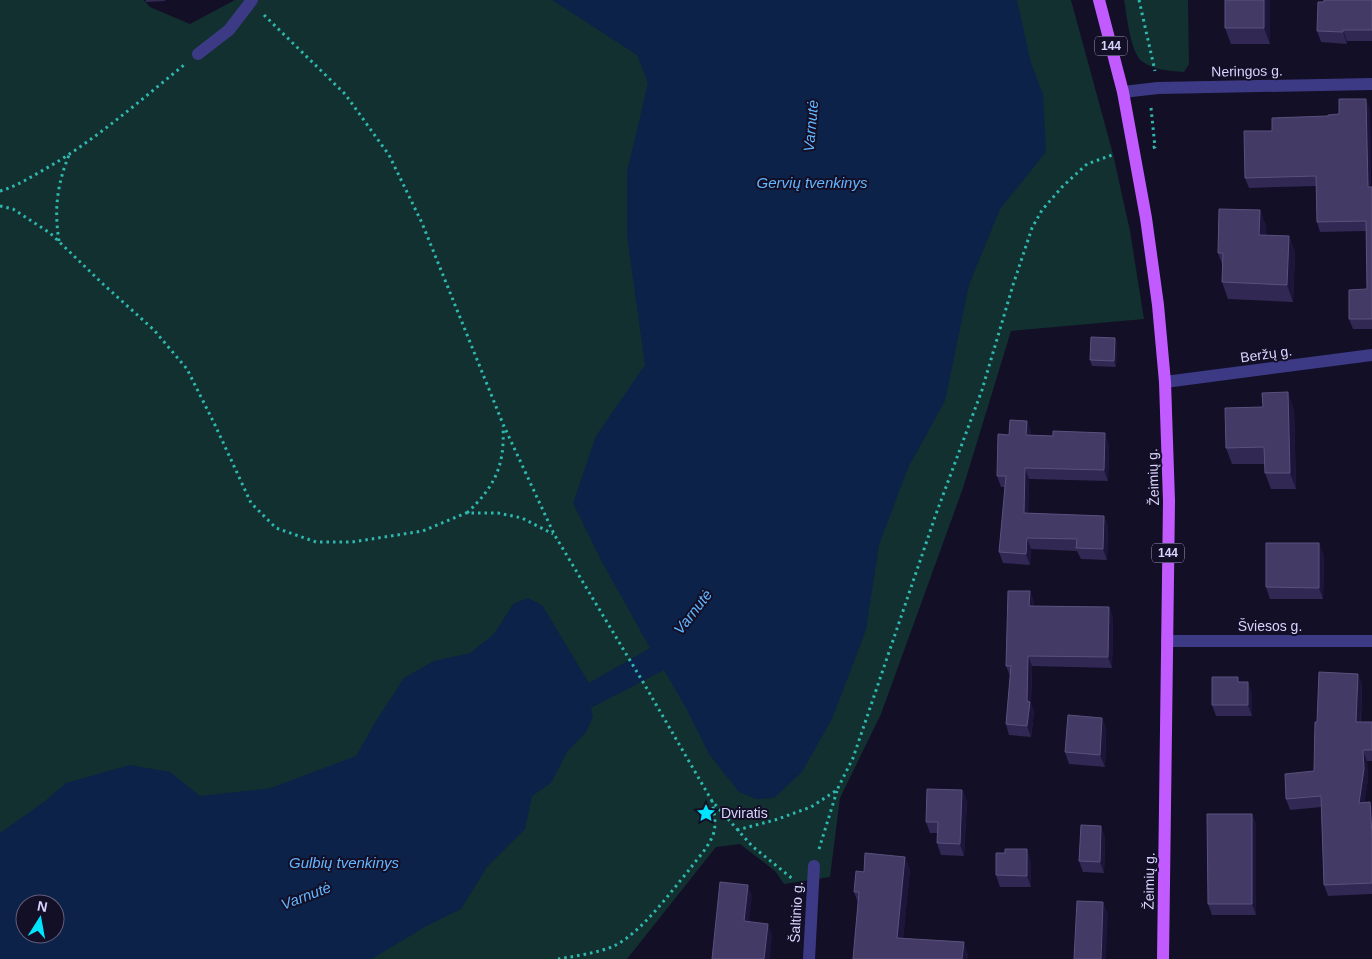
<svg xmlns="http://www.w3.org/2000/svg" width="1372" height="959" font-family="Helvetica,sans-serif">
	<style>
		.green { fill: #12302f; fill-rule: evenodd }
		.water { fill: #0c2248; fill-rule: evenodd }
		.lines { fill: none; stroke-linecap: round; stroke-linejoin: round }
		.path { stroke: #2fb8b0; stroke-width: 3; stroke-dasharray: 2.5 4; stroke-linecap: butt }
		.minor { stroke: #3d3a85; stroke-width: 12 }
		.major { stroke: #c25bff; stroke-width: 12 }
		.wall { fill: #312854 }
		.shaded-wall { fill: #1d163a }
		.building { fill: #433a66; stroke: #5a527e }
		.labels { text-anchor: middle; stroke-width: 4; stroke-linejoin: round; paint-order: stroke }
		.shield { fill: #130f26; stroke: #9e99be; stroke-width: 1 }
		.shield-label { font-size: 12px; font-weight: bold; fill: #d9d4ff }
		.street-label { font-size: 14px; fill: #d9d4ff; stroke: #130f26 }
		.poi-label { font-size: 14px; fill: #d9d4ff; stroke: #130f26; text-anchor: start }
		.water-label { font-size: 15px; font-style: italic; fill: #62b6ff; stroke: #130f26 }
	</style>
	<rect width="100%" height="100%" fill="#130f26"/>
	<path class="green" d="M0,0H144L150,7L190,24L235,0H1071L1113,154L1130,231L1144,319L1011,331L963,488L881,714L840,798L830,877L784,884L775,871L740,844L716,847L627,959H0ZM25,904H55V934H25Z
		M1124,0H1188L1189,64L1184,72C1171,71 1154,70 1143,62C1130,54 1127,15 1124,0Z"/>
	<path class="water" d="M552,0H1017L1031,63L1043,94L1046,152L1000,209L969,285L945,401L908,468L879,545L866,630L832,719L802,772L774,798L756,799L739,792L709,754L686,708L664,670L591,708L593,717L586,732L567,752L551,783L532,796L525,829L487,867L461,909L423,928L372,959H0V833L45,801L66,783L130,765L170,772L200,796L271,788L356,756L376,721L404,678L434,661L470,653L494,634L513,604L528,598L542,605L589,683L650,648L602,562L573,503L596,436L645,365L627,236V172L648,83L637,55ZM25,904H55V934H25Z"/>
	<g class="lines">
		<path class="path" d="M1139,0L1155,71
			M264,15L345,94L389,155L422,223L503,424L554,534L643,682L712,801L752,846L794,880
			M1151,108L1155,147L1151,148
			M0,191C14,187 26,180 38,173C91,144 137,103 184,65
			M0,206L13,209L50,233L103,284L154,330L187,369L215,425L251,503L276,528L316,542H352L423,531L466,513H498L522,518L553,534
			M59,241C54,209 57,185 69,155
			M467,513C495,486 505,466 503,426
			M737,830L775,820L811,807L837,790L853,758L936,514L982,390L1013,285L1032,228L1042,210L1063,186L1087,164L1115,154
			M819,849L837,791
			M558,959C576,956 597,953 614,946C642,932 669,894 689,870C697,859 708,848 713,835C717,824 714,813 712,801"/>
		<path class="minor" d="M198,54L229,30L252,0
			M1123,92L1158,88L1372,84
			M1165,382L1372,355
			M1167,641H1372
			M809,959L814,866"/>
		<path class="major" d="M1099,0L1123,92L1146,218L1158,305L1165,382L1169,501L1163,959"/>
	</g>
	<path class="wall" d="M146,0H165V1L146,2Z
		M1270,0V44H1231L1225,28Z
		M1372,0V41H1347V44L1321,42L1317,31L1324,2Z
		M1370,109L1371,187H1372V329H1353L1349,319L1367,289L1366,231L1320,232L1317,222L1316,186L1249,188L1245,178L1272,131L1328,116Z
		M1260,210L1266,227V236H1289L1295,253L1293,302L1228,299L1222,282L1223,267L1218,253Z
		M1115,338L1117,344L1116,367L1092,366L1090,360Z
		M1294,409L1296,489H1271L1265,473V464H1232L1226,448Z
		M1027,421L1031,433V435L1109,444L1108,481L1029,479L1028,513L1104,516L1108,527L1107,560L1081,559L1077,551L1031,549L1030,565L1003,563L999,552L1005,487H1001L997,476L1009,435Z
		M1324,555L1323,599H1270L1266,587Z
		M1034,601L1033,606L1109,607L1113,618L1112,668L1032,666L1031,704L1034,712L1031,737L1009,735L1006,724L1010,676L1006,666Z
		M1240,682L1252,693V716H1216L1212,705Z
		M1362,684L1361,722H1372V761H1367L1368,780L1364,803L1370,802L1372,808V894L1328,896L1324,885L1321,807L1290,810L1286,799L1314,771L1317,722Z
		M1102,718L1106,729L1105,767L1069,764L1065,752Z
		M962,790L967,801L964,856L941,855L937,843L938,833H930L926,822Z
		M1252,814L1256,825V915H1212L1208,904Z
		M1105,837L1104,873L1083,872L1079,861Z
		M905,857L910,870L903,938L968,955V959H853L858,903L854,892L864,872Z
		M1031,861V887H1000L996,875Z"/>
	<path class="shaded-wall" d="M1264,0H1270V44L1264,28Z
		M1343,30L1347,41V44L1343,32Z
		M1366,99L1370,109L1371,197L1368,187Z
		M1260,210L1266,227L1265,252L1259,235Z
		M1289,236L1295,253L1293,302L1287,285Z
		M1115,338L1117,344L1116,367L1114,361Z
		M1288,392L1294,409L1296,489L1290,473Z
		M1027,421L1031,433L1030,446L1026,435Z
		M1105,433L1109,444L1108,481L1104,470Z
		M1025,468L1029,479L1028,524L1024,513Z
		M1104,516L1108,527L1107,560L1103,549Z
		M1027,538L1031,549L1030,565L1026,554Z
		M1319,543L1324,555L1323,599L1319,588Z
		M1030,591L1034,601L1033,617L1029,606Z
		M1109,607L1113,618L1112,668L1108,657Z
		M1028,656L1032,666L1031,704L1034,712L1031,737L1027,726V701Z
		M1358,674L1362,684L1360,733L1356,722Z
		M1248,682L1252,693V716L1248,705Z
		M1102,718L1106,729L1105,767L1100,755Z
		M1363,750L1367,761L1368,780L1363,814L1359,803Z
		M962,790L967,801L964,856L960,844Z
		M1370,802L1372,808V836Z
		M1252,814L1256,825V915L1252,904Z
		M1101,826L1105,837L1104,873L1100,862Z
		M1027,849L1031,861V887L1027,876Z
		M905,857L910,870L902,950L897,938Z
		M748,885L752,896L748,932L744,921Z
		M1103,902L1108,913L1106,959H1101Z
		M768,924L772,935L770,959H764Z
		M964,942L968,955V959H962Z"/>
	<path class="building" d="M1225,0H1264V28H1225Z
		M1324,0H1372V30H1343V32L1317,31L1318,2H1324Z
		M1339,99H1366L1368,187H1372V319H1349V290L1367,289L1366,221L1317,222L1316,176L1245,178L1244,131H1272V118L1328,116V115L1339,114Z
		M1219,209L1260,210L1259,235L1289,236L1287,285L1222,282L1223,253H1218Z
		M1091,337L1115,338L1114,361L1090,360Z
		M1288,392L1290,473H1265L1264,447L1226,448L1225,408L1263,407L1262,393Z
		M1010,420L1027,421L1026,435L1053,436V431L1105,433L1104,470L1025,468L1024,513L1104,516L1103,549L1076,548L1077,539L1027,538L1026,554L999,552L1006,476H997L998,434L1009,435Z
		M1266,543H1319V588L1266,587Z
		M1008,591H1030L1029,606L1109,607L1108,657L1028,656L1027,701L1030,702L1027,726L1006,724L1011,666H1006Z
		M1319,672L1358,674L1356,722H1372V750H1363L1364,769L1359,803L1370,802L1372,835V883L1324,885L1321,796L1286,799L1285,774L1314,771L1315,722H1317Z
		M1212,677H1238V682H1248V705H1212Z
		M1068,715L1102,718L1100,755L1065,752Z
		M927,789L962,790L960,844L937,843L938,822H926Z
		M1207,814H1252V904H1208Z
		M1081,825L1101,826L1100,862L1079,861Z
		M1005,849H1027V876L996,875V853H1005Z
		M865,853L905,857L897,938L964,942L962,959H853L859,892H854L856,871L864,872Z
		M720,882L748,885L744,921L768,924L764,959H712Z
		M1077,901L1103,902L1101,959H1074Z"/>
	<defs>
		<g id="sight-bare" transform="scale(1.5)"><path d="M0-6L1.8-2.2L6-1.7L2.9 1.2L3.7 5.4L0 3.3L-3.7 5.4L-2.9 1.2L-6-1.7L-1.8-2.2Z" fill="#00e5ff" stroke="#130f26" stroke-width="2.5" paint-order="stroke"/></g>
	</defs>
	<g fill-rule="evenodd">
		<use href="#sight-bare" x="706" y="813"/>
	</g>
	<g class="labels">
		<g class="shield">
			<rect x="1095" y="36.5" width="32" height="19" rx="4"/>
			<rect x="1152" y="543.5" width="32" height="19" rx="4"/>
		</g>
		<g class="shield-label">
			<text x="1111" y="50">144</text>
			<text x="1168" y="557">144</text>
		</g>
		<g class="street-label">
			<text transform="translate(1247 71) rotate(-1)" y="5">Neringos g.</text>
			<text transform="translate(1266 354) rotate(-8)" y="5">Beržų g.</text>
			<text transform="translate(1153 477) rotate(-92)" y="5">Žeimių g.</text>
			<text x="1270" y="631">Šviesos g.</text>
			<text transform="translate(1149 881) rotate(-89)" y="5">Žeimių g.</text>
			<text transform="translate(796 912) rotate(-87)" y="5">Šaltinio g.</text>
		</g>
		<g class="poi-label">
			<text x="721" y="818">Dviratis</text>
		</g>
		<g class="water-label">
			<text transform="translate(811 126) rotate(-85)" y="5">Varnutė</text>
			<text x="812" y="188">Gervių tvenkinys</text>
			<text transform="translate(693 612) rotate(-52)" y="5">Varnutė</text>
			<text x="344" y="868">Gulbių tvenkinys</text>
			<text transform="translate(306 896) rotate(-21)" y="5">Varnutė</text>
		</g>
	</g>
	<g transform="translate(40 919) rotate(11)"><circle r="24" fill="#130f26" stroke="#625e7d"/>
	<path d="M0-4L9 19L0 12L-9 19Z" fill="#00e5ff"/>
	<text y="-8" font-size="14" font-weight="bold" text-anchor="middle" fill="#d9d4ff">N</text>
	</g>
</svg>
